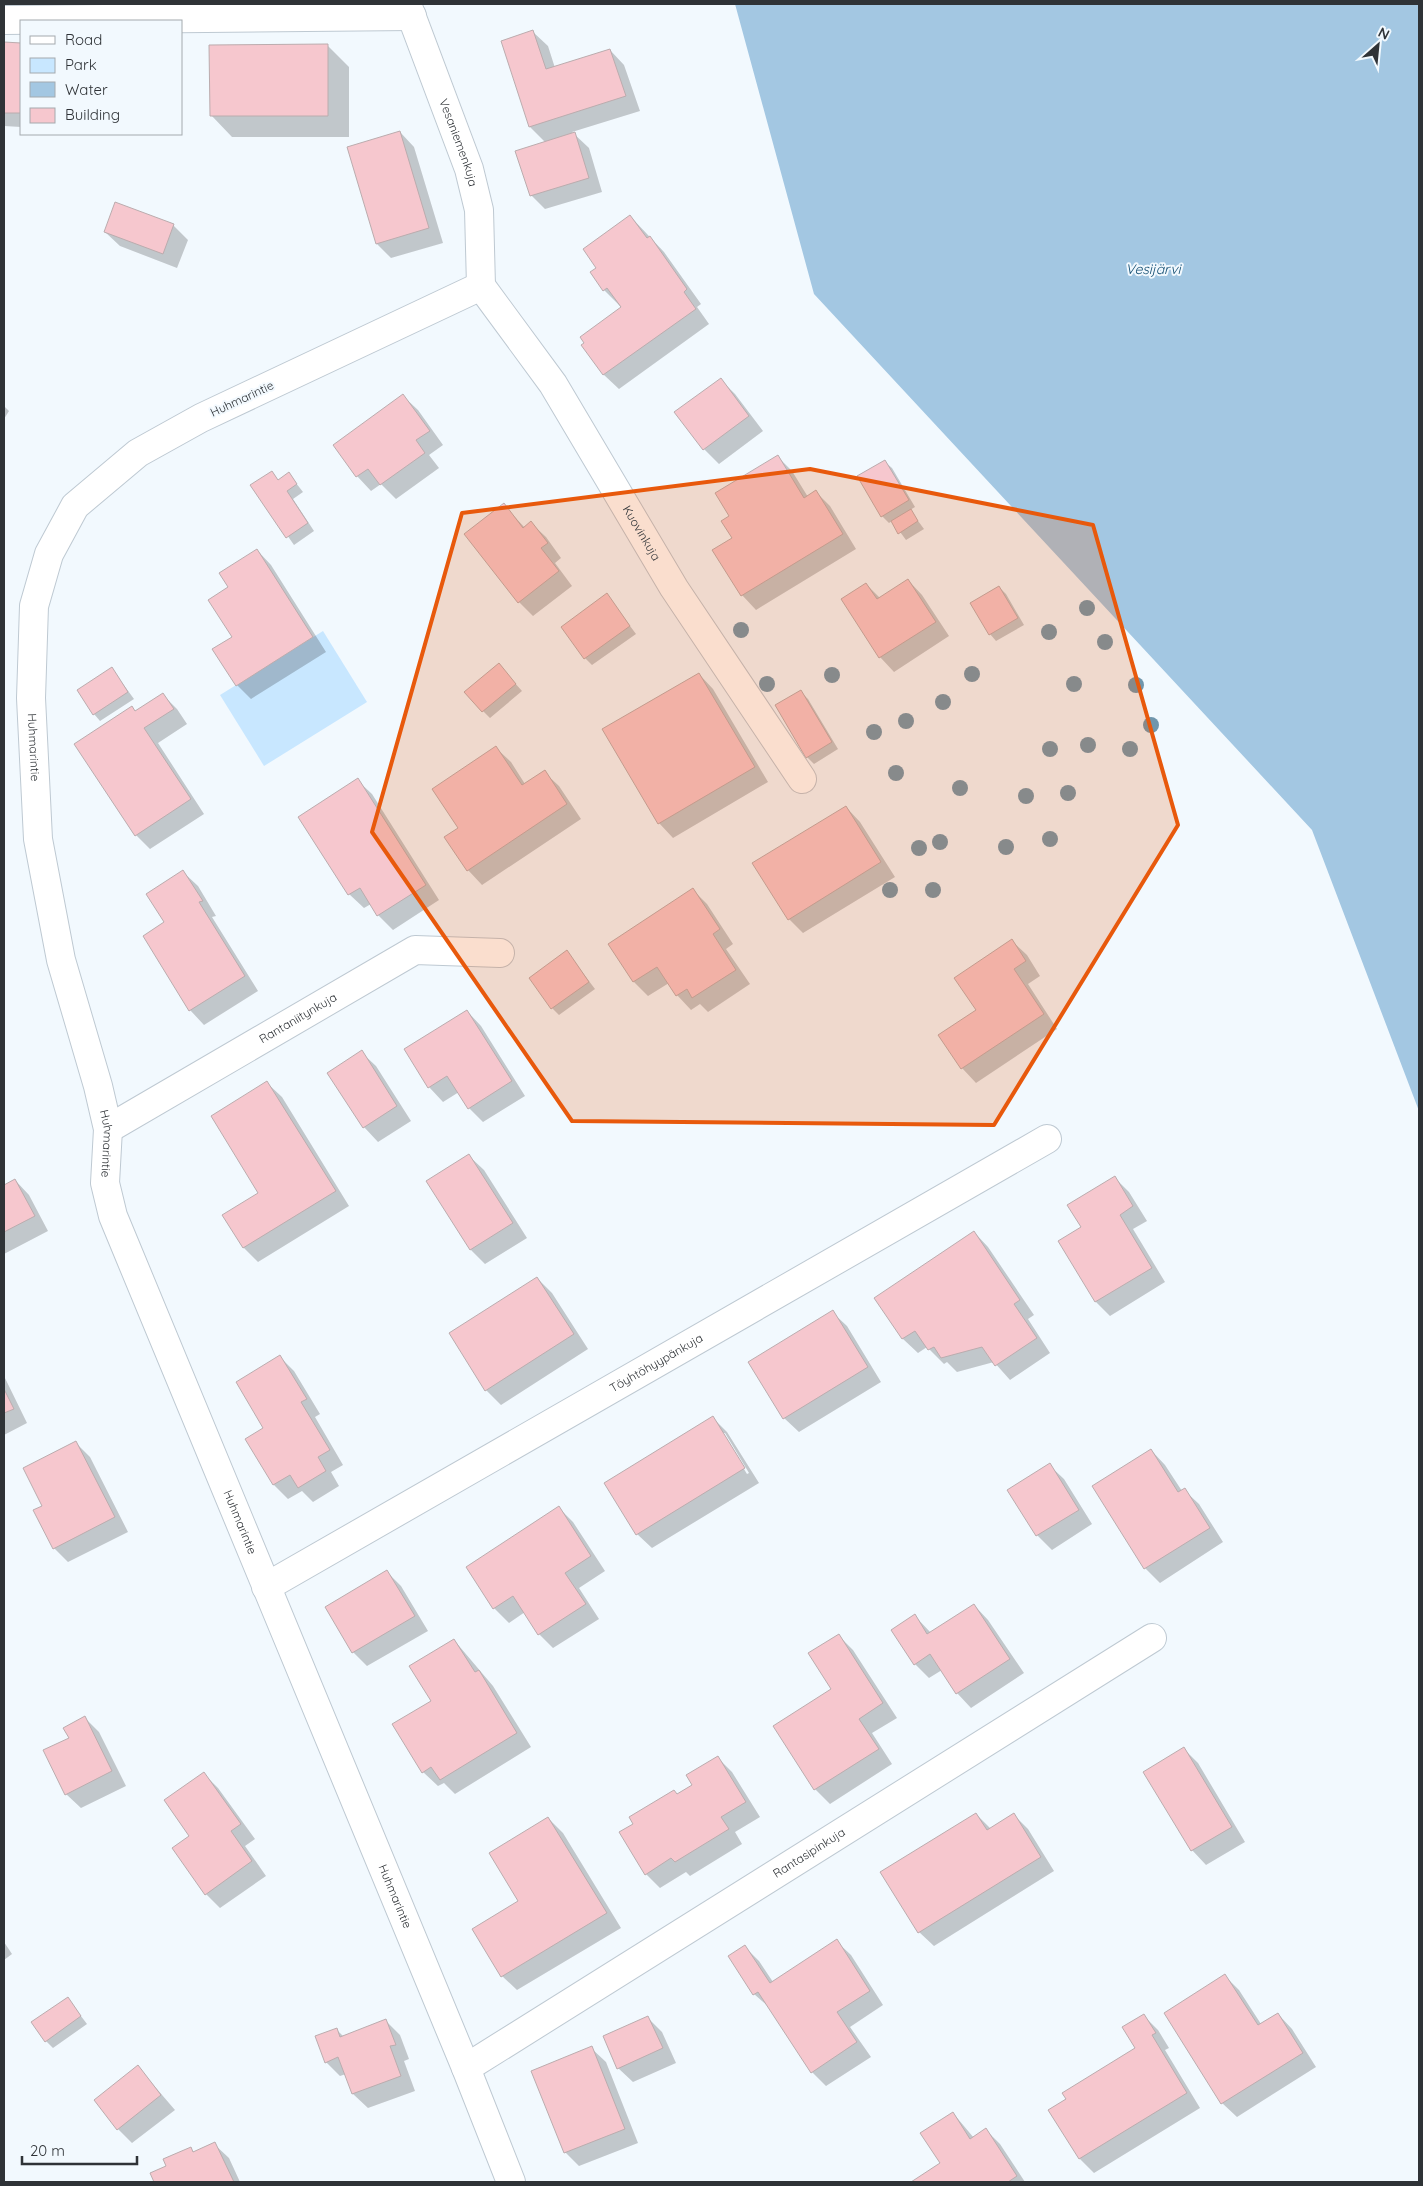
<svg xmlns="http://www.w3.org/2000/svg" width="1423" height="2186" font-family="Quicksand,sans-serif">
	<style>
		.green { fill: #c8e7ff }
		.water { fill: #a3c7e2 }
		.shadow { fill: #0003; fill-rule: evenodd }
		.building { fill: #f6c7ce; stroke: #bbacae }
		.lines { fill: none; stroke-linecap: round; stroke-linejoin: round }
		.minor-casing { stroke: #bec9d2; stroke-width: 30 }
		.minor { stroke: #fff; stroke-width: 28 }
		.tree { fill: #7096ac }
		.marked { fill: #e8590c; fill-opacity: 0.2; stroke: #e8590c; stroke-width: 4; stroke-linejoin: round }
		.labels { text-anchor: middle; stroke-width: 4; stroke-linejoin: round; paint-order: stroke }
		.street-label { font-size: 12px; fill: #2f3337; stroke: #f2f9fe }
		.water-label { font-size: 14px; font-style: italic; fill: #134e72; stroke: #f2f9fe }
	</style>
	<rect width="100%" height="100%" fill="#f2f9fe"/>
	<path class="green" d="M323,631L367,702L264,766L220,695Z"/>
	<path class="water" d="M735,4H1419V1111L1312,830L814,294Z"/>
	<path class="shadow" d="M533,32L548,46L555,68L610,50L624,65L640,111L572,132L589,148L602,192L545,209L531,195L546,143L530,127Z
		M4,43L21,44V127L4,126Z
		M327,45L349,67V137H232L211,115Z
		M400,132L414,147L443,243L391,258L377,244L348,148Z
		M630,216L664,252L701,304L697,307L709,324L619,389L604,375L583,345L622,308L604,290L598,268Z
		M173,225L188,240L177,268L120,246L105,232Z
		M721,380L735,394L763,431L719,464L704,449L676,412Z
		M403,396L418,410L443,445L429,455L439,468L396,499L381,484L371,491L357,476Z
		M4,406L9,411L4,419Z
		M777,456L792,471L808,497L816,492L830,506L856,549L756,610L742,595L731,517Z
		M885,462L892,468L915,507L910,510L924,529L906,540L892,521L889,523L882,516Z
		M271,472L279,481L289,474L303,492L293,499L314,531L294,545L252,485Z
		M504,505L525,528L531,523L546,537L561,558L555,563L572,586L533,616L519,602Z
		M257,550L271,565L326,652L251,699L237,685L230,587Z
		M908,580L922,595L949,636L894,672L880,657L866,584L880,598Z
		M999,587L1006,594L1024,625L996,641L990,634Z
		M607,595L636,634L592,665L585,658Z
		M112,669L134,699L100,721L94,714Z
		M505,672L522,691L490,718L483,711Z
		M699,674L713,689L768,782L673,838L659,823Z
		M801,692L808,699L838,749L814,764L807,757Z
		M163,695L177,709L187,724L158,743L204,814L150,849L136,835L132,707L136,712Z
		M496,748L511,762L525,784L544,772L559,786L581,819L482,885L468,870L459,829Z
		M357,780L372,794L439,900L393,930L378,915L371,904L364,908L349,894Z
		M846,807L860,822L895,877L803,933L789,919Z
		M183,872L198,886L216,916L212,917L258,991L204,1025L190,1010L166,923Z
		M693,890L707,904L733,944L726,949L750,984L708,1012L700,1004L691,1010L677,995L669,983L648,996L634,982L609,944Z
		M1012,941L1027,955L1040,976L1028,984L1057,1029L976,1083L962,1068L977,1011Z
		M567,952L595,989L559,1015L552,1008Z
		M467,1011L481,1026L525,1096L483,1122L469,1108L459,1092L443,1102L429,1087Z
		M361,1052L376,1066L411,1121L378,1142L364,1127Z
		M267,1083L282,1097L349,1206L258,1262L244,1248L224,1215L260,1193Z
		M469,1156L484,1170L527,1238L485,1264L471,1250L428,1182Z
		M1115,1178L1129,1192L1147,1221L1133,1229L1165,1282L1110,1316L1096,1302L1060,1241L1082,1227Z
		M15,1180L29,1195L48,1231L4,1254V1186Z
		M974,1232L988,1247L1034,1315L1028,1319L1050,1353L1010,1380L994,1362L957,1372L947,1362L944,1364L927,1347L918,1353L903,1339L876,1298Z
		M537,1278L552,1293L588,1349L501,1405L486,1390L450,1333Z
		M832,1312L847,1326L881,1382L799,1432L784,1418Z
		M280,1357L294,1371L320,1414L315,1417L343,1465L331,1472L339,1486L313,1502L302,1491L288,1499L274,1485L265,1429Z
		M4,1376L27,1423L4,1435Z
		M713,1418L727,1432L759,1483L652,1548L637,1534ZM722,1433H725L749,1473L747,1474Z
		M76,1443L90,1457L128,1532L68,1562L54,1548Z
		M1151,1450L1165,1465L1182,1491L1184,1490L1199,1504L1223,1542L1160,1583L1145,1568L1093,1486Z
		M1049,1465L1064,1479L1092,1524L1052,1550L1037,1535Z
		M559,1508L573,1522L605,1571L579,1588L599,1619L553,1648L539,1634L525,1612L509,1623L494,1608L468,1567Z
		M387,1572L401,1586L428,1631L367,1666L353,1652Z
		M974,1605L988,1620L1024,1673L971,1708L957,1693L942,1670L929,1678L915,1664V1616L931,1633Z
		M839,1636L853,1650L897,1718L872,1733L892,1764L830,1804L815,1789L775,1726L833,1689Z
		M454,1640L493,1686L531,1747L455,1794L444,1783L438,1786L423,1772L432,1701Z
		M85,1718L99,1732L126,1786L81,1808L66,1794L71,1738Z
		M1184,1749L1198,1763L1245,1842L1206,1865L1192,1850L1145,1773Z
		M718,1758L732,1772L760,1817L735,1832L742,1844L690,1876L686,1872L660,1888L646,1874L678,1795L693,1785Z
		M204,1774L218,1788L255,1839L245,1846L266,1876L220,1908L206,1894L191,1837Z
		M976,1814L991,1829L1014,1815L1028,1829L1054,1871L934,1946L919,1932Z
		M548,1818L563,1833L621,1928L517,1990L502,1976L520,1901Z
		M836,1941L851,1955L883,2005L850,2027L871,2057L826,2086L812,2072L770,2008L754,1994L730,1957L745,1947L759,1961L773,1982Z
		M4,1942L12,1954L4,1960Z
		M1225,1976L1239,1990L1261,2024L1278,2014L1292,2029L1316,2067L1237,2117L1222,2103Z
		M68,1999L87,2024L53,2048L46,2041Z
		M1144,2016L1158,2030L1169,2048L1165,2050L1200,2108L1094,2173L1080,2159L1050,2110L1137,2049Z
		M648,2018L662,2032L676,2063L633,2082L618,2068Z
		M386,2021L400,2035L409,2059L404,2061L415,2091L368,2108L353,2094L346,2074L340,2076L326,2062L336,2029L344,2037Z
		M591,2048L606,2062L638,2143L579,2166L565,2152Z
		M138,2067L175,2110L132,2143L118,2129Z
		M953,2113L974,2138L986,2130L1000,2144L1025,2182H913L942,2163Z
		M214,2144L229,2158L240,2182H156L152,2174L168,2166L190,2148L195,2153Z"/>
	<path class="building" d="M533,30L546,69L610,49L626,96L529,127L501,41Z
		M4,42L21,43V113H4Z
		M328,44V116H210L209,45Z
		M400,131L429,228L376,244L347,147Z
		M575,132L589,178L530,196L515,151Z
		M115,202L174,224L163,254L104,232Z
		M630,215L647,238L650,236L687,289L684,292L696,309L603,375L581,345L584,343L580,337L621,307L607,288L603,291L590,272L596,268L583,249Z
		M721,378L749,416L703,450L674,412Z
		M403,394L430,431L416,440L425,453L380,485L368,469L356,477L333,445Z
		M778,455L804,498L816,490L843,534L741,596L712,550L732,538L721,521L729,516L715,493Z
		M885,460L909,500L881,517L857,476Z
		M272,471L278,480L289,472L297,484L287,491L308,523L286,538L250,485Z
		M504,503L523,528L531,521L548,543L541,548L559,571L518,603L464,534Z
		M911,509L918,521L898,534L891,521Z
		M257,549L313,637L236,686L212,649L232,637L208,600L228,587L219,573Z
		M908,579L936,622L879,658L841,599L866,583L877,599Z
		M999,586L1018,618L989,635L970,603Z
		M607,593L630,626L584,659L561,627Z
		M499,663L516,684L482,712L464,692Z
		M112,667L128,692L93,715L77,690Z
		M699,673L755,767L658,824L602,729Z
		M801,690L832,742L806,758L775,705Z
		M163,693L174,709L144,728L191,799L135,836L74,744L132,706L135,711Z
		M496,746L522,785L545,770L567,804L467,871L444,837L458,828L432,789Z
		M358,778L426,885L377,916L360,888L348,895L298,817Z
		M846,806L881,862L788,920L752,863Z
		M183,870L203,901L199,902L245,976L189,1011L143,936L164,922L146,894Z
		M693,888L720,929L713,934L736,970L692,998L687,989L676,996L657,967L633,982L608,944Z
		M1012,939L1026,961L1014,969L1044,1014L961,1069L938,1035L976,1010L954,978Z
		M567,950L589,982L551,1009L529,978Z
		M467,1010L512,1081L468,1109L447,1076L428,1088L404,1049Z
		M362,1050L397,1106L363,1128L327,1073Z
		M267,1081L336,1191L243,1248L222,1215L258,1193L211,1116Z
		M469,1154L513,1223L470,1250L426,1181Z
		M1115,1176L1133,1206L1120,1215L1152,1268L1095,1302L1058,1241L1081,1227L1067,1205Z
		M15,1179L35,1216L4,1232V1185Z
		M974,1231L1020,1300L1014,1304L1037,1338L995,1366L982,1347L941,1358L934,1347L928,1350L915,1331L902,1339L874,1298Z
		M537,1277L574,1334L485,1391L449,1333Z
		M833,1310L868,1367L783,1419L748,1362Z
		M280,1355L307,1399L301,1402L330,1450L318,1457L326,1471L298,1488L290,1475L273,1485L245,1439L263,1428L236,1382Z
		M4,1389L14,1409L4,1413Z
		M713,1416L745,1468L636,1535L604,1483Z
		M76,1441L115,1517L53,1549L33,1510L42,1506L23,1468Z
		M1151,1449L1178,1492L1185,1488L1210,1528L1144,1569L1092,1486Z
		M1050,1463L1079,1510L1036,1536L1007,1490Z
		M559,1506L591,1556L565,1573L586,1604L538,1635L513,1596L493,1609L466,1567Z
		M387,1570L415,1616L352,1653L325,1607Z
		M974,1604L1010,1659L956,1694L930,1654L914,1665L891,1630L915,1614L927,1634Z
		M839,1634L883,1703L859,1719L879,1749L814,1790L773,1726L831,1689L808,1653Z
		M454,1639L475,1672L479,1670L517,1733L440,1780L431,1767L422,1773L392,1724L431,1701L409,1666Z
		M85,1716L112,1771L65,1795L43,1750L69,1738L63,1728Z
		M1184,1747L1232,1827L1191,1851L1143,1772Z
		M718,1756L746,1802L721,1817L729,1829L675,1862L671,1858L645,1875L619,1832L633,1824L629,1817L674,1790L677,1794L692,1785L686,1775Z
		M204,1772L241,1824L231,1831L252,1861L205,1895L172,1848L189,1836L164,1800Z
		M976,1813L987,1830L1014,1813L1041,1857L918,1933L880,1872Z
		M548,1817L607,1913L501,1977L472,1929L518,1901L489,1853Z
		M837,1939L870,1991L837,2012L857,2042L811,2073L758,1992L753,1995L728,1956L745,1945L770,1983Z
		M1225,1974L1258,2025L1278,2013L1303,2053L1221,2104L1164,2013Z
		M68,1997L81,2016L45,2042L31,2022Z
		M1144,2014L1156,2033L1152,2035L1187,2093L1079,2159L1048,2110L1066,2099L1062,2093L1135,2048L1122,2027Z
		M648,2016L663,2048L617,2069L603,2036Z
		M386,2019L396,2045L390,2046L401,2076L352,2094L338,2057L325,2063L315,2036L337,2028L340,2037Z
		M592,2046L625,2129L564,2153L531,2071Z
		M138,2065L161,2095L117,2130L94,2100Z
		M953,2112L970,2139L986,2128L1017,2176L1008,2182H911L940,2163L920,2133Z
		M215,2142L234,2182H154L150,2173L166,2166L163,2159L191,2147L193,2152Z"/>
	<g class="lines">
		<g class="minor-casing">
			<g id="minor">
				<path id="s1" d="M407,4L469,169L479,210L481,286"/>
				<path d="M4,20L412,16"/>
				<path id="s2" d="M481,286L201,418L138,453L75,506L49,554L34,606L31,698L38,839L61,960L98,1086L108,1129L105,1183L113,1216L466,2068L511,2182"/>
				<path id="s3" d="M481,286L553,384L674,588L802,779"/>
				<path id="s4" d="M108,1129L415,950L500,953"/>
				<path id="s5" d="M266,1587L1047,1139"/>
				<path id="s6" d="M466,2068L1152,1638"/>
			</g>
		</g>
		<use href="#minor" class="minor"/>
	</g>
	<g class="tree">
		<circle cx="1087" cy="608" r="8"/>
		<circle cx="741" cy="630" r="8"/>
		<circle cx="1049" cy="632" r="8"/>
		<circle cx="1105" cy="642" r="8"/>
		<circle cx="972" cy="674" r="8"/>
		<circle cx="832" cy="675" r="8"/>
		<circle cx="767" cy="684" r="8"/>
		<circle cx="1074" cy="684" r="8"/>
		<circle cx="1136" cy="685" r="8"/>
		<circle cx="943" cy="702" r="8"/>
		<circle cx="906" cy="721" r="8"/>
		<circle cx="1151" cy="725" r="8"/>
		<circle cx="874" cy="732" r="8"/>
		<circle cx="1088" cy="745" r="8"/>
		<circle cx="1050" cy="749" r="8"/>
		<circle cx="1130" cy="749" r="8"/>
		<circle cx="896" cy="773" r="8"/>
		<circle cx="960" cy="788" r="8"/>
		<circle cx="1068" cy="793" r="8"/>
		<circle cx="1026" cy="796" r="8"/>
		<circle cx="1050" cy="839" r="8"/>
		<circle cx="940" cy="842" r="8"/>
		<circle cx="1006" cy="847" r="8"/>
		<circle cx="919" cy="848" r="8"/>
		<circle cx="890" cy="890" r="8"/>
		<circle cx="933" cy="890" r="8"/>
	</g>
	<path class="marked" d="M810,469L1093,525L1178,825L994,1125L572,1121L372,832L462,513Z"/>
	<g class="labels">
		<g class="street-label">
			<text dy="4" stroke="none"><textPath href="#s1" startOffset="148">Vesaniemenkuja</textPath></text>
			<text transform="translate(242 399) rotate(-25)" y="4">Huhmarintie</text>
			<text dy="4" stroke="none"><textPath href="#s3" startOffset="295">Kuovinkuja</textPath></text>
			<text dy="4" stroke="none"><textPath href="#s2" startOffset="714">Huhmarintie</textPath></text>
			<text dy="4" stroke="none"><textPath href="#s4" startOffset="220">Rantaniitynkuja</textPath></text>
			<text dy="4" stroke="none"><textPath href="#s2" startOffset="1119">Huhmarintie</textPath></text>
			<text dy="4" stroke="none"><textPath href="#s5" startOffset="450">Töyhtöhyypänkuja</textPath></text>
			<text dy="4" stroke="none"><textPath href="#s2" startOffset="1524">Huhmarintie</textPath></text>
			<text dy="4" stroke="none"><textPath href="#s6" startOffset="405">Rantasipinkuja</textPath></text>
			<text dy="4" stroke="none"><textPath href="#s2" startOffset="1929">Huhmarintie</textPath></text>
		</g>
		<g class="water-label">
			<text x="1153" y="274">Vesijärvi</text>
		</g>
	</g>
	<rect width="1423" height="2186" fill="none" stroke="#2f3337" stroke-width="10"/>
	<rect x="20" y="20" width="162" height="115" fill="#f2f9fe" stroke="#a4aaae"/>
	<rect x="30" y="36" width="25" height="8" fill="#ffffff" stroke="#a4aaae"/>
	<text x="65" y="45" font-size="15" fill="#2f3337">Road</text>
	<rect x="30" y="58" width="25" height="15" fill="#c8e7ff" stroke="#a4aaae"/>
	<text x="65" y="70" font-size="15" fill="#2f3337">Park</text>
	<rect x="30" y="82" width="25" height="15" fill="#a3c7e2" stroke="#a4aaae"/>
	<text x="65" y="95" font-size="15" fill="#2f3337">Water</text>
	<rect x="30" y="108" width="25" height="15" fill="#f6c7ce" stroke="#a4aaae"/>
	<text x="65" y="120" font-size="15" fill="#2f3337">Building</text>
	<g transform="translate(1378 45) rotate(27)" stroke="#f2f9fe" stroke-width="4" paint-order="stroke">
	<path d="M0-4L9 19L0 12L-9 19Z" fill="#2f3337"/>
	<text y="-8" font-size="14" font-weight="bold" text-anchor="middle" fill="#2f3337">N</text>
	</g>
	<path d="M22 2156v8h115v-8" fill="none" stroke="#2f3337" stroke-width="2.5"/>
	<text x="30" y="2156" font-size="15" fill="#2f3337" stroke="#f2f9fe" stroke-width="4" paint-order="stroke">20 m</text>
</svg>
